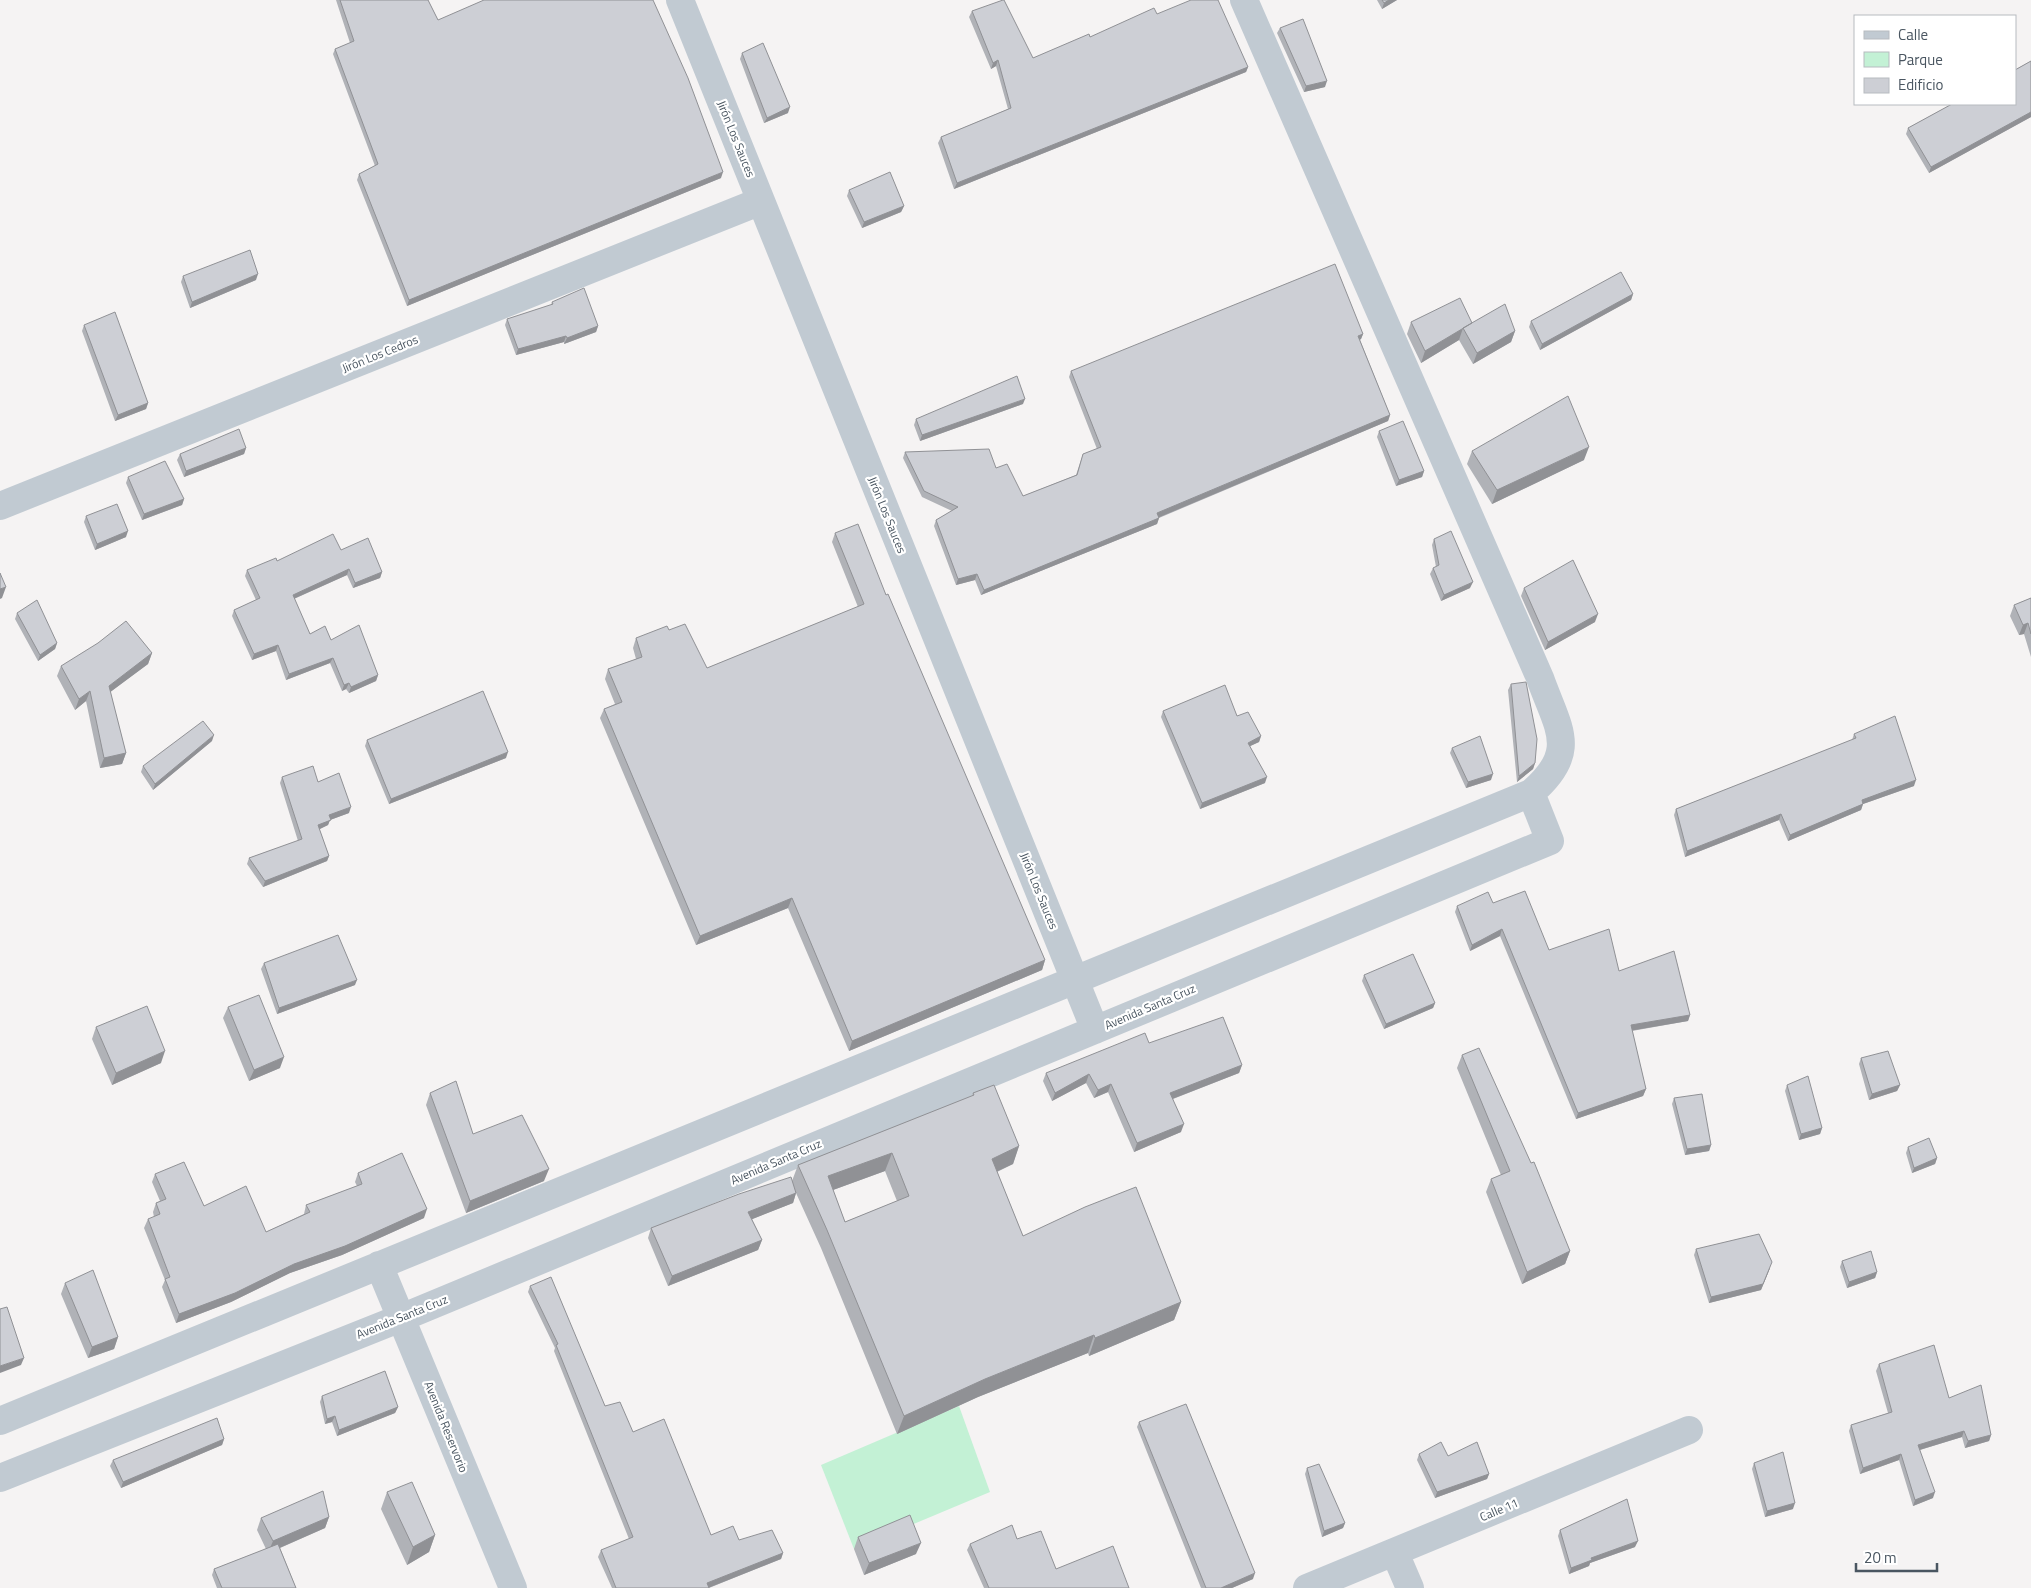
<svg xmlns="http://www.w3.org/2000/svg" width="2031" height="1588" font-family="'Titillium Web',sans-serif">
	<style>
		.green { fill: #c3f1d5 }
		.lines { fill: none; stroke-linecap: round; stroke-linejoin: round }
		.minor { stroke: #c1cad2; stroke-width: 28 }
		.wall { fill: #b0b2b7; fill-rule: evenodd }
		.shaded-wall { fill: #909195 }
		.building { fill: #cdcfd5; stroke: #909195; fill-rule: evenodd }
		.labels { text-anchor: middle; stroke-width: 4.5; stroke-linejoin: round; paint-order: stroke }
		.street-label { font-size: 12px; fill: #4a5661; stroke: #fff }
	</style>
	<rect width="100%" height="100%" fill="#f5f3f3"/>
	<path class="green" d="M959,1406L990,1492L854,1549L821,1465Z"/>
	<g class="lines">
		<path class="minor" d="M680,0L1095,1030
			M0,506L761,201
			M379,1265L513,1588
			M0,1421L1531,793C1580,751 1558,729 1540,678L1244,0
			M0,1478L401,1318L1550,841L1531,793
			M1395,1553L1410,1588
			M1307,1588L1689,1430"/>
	</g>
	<path class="wall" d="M336,0H428L438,20L721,178L407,306L357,180L359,174L375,166L333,54L335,49L350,43Z
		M1377,0H1397L1382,9Z
		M972,11L1033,58L1090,37L1157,14L1248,67L1246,72L954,189L938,143L941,137L1008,109L996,66L991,69L969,17Z
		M1280,28L1325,87L1304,92L1277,33Z
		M742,53L788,113L764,123L740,59Z
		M2031,61V117L1929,173L1906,134L1908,128Z
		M849,190L904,206L901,212L862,228L847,196Z
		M183,276L256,280L190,308L181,282Z
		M1633,294L1631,300L1540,350L1529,327L1531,321Z
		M552,302L598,326L596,332L564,344V342L516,355L505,325L507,319L551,305Z
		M1411,322L1472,323L1515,331L1511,342L1473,364L1459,340L1421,363L1407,334Z
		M84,325L148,403L146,409L115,421L82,331Z
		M1363,334L1361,339L1360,340L1390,415L1388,421L1159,518L1157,524L981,595L975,580L956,585L934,526L936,520L952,511L922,497L903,458L905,452L996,468L1023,496L1076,475L1083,454L1097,449L1069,377L1071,371Z
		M1023,404L920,441L914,425L916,419Z
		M1379,431L1424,471L1422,477L1396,486L1377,437Z
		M246,448L244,454L184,477L177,460L180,454Z
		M1472,451L1584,460L1492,504L1467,464Z
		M128,477L184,499L182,505L142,520L126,483Z
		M86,516L126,537L95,550L84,522Z
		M835,533L886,595L1045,960L1042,970L849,1051L788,908L696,945L600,718L604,709L615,704L605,679L608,669L636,659L633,648L636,638L669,630L707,668L858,607L832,542Z
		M1434,539L1470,588L1441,601L1430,574L1433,568L1436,567L1432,545Z
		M341,550L382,572L380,578L353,588L347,575L294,599L310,634L331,640L378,675L376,681L349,693L346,689L342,691L330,663L286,680L276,651L252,660L232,616L234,610L256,600L245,576L247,570L277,561Z
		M1524,588L1595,622L1545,650L1521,596Z
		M2031,598V657L2024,634L2019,635L2010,616L2014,605Z
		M17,613L57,643L55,649L38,661L15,619Z
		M152,653L148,664L110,692L126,753L122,764L100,768L86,701L75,710L57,676L61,666Z
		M1511,684L1535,763L1533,769L1517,782L1508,690Z
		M1163,711L1237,716L1261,736L1259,742L1250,746L1265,783L1200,809L1161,717Z
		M1854,734L1914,786L1863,804L1861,810L1788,841L1779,820L1685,857L1674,815L1676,809L1852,740Z
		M367,740L506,758L389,804L365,746Z
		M212,741L153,790L141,772L143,766Z
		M1452,748L1491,780L1466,788L1450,753Z
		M282,777L318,782L349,813L330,820L328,825L319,829L329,856L327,861L263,887L247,864L249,858L298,841L280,783Z
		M1493,903L1549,950L1619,971L1690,1015L1688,1021L1632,1031L1646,1089L1643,1096L1576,1119L1500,936L1470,951L1455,912L1457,906Z
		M264,963L355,985L277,1014L261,969Z
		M1364,975L1435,1003L1433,1008L1384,1029L1362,981Z
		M228,1007L280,1068L249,1081L223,1018Z
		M96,1027L161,1063L112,1085L92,1039Z
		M1149,1043L1242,1065L1239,1073L1173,1099L1181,1132L1134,1152L1108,1092L1094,1098L1086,1083L1052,1101L1043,1081L1046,1073Z
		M1462,1055L1570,1251L1565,1264L1522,1284L1486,1192L1491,1179L1501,1175L1457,1068Z
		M1861,1058L1900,1085L1897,1091L1869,1100L1859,1064Z
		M1787,1085L1822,1128L1820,1134L1799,1140L1785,1091Z
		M430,1093L473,1134L544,1181L466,1213L426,1105Z
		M973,1093L1019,1146L1013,1164L997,1172L1023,1236L1181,1302L1174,1320L1089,1356L1088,1353L978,1397L897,1434L821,1248L796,1193L793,1203L752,1219L762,1240L758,1250L668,1286L648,1238L651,1228L792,1181L798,1165L972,1096ZM885,1171L897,1201L845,1222L833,1190Z
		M1674,1098L1711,1145L1709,1151L1685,1155L1672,1104Z
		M1908,1147L1937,1158L1935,1164L1912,1173L1906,1153Z
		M358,1173L424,1218L342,1255L290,1273L231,1302L176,1323L162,1287L165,1280L144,1228L148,1219L154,1217L153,1212L156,1203L160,1201L152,1182L155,1174L204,1206L266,1232L304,1214L306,1205L357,1186L355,1182Z
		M1696,1249L1770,1268L1761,1290L1709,1303L1694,1255Z
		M1842,1261L1877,1272L1875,1278L1847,1288L1840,1267Z
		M65,1283L118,1337L114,1349L88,1358L61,1294Z
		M530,1286L605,1406L633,1432L711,1535L739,1540L783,1553L781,1559L709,1588H612L598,1557L601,1550L629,1539L554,1351L555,1348L528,1292Z
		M1879,1364L1949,1398L1991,1435L1989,1441L1965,1448L1962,1437L1920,1450L1933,1498L1913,1506L1899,1460L1860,1474L1849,1431L1851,1425L1888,1413L1876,1371Z
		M322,1396L398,1407L395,1413L337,1436L332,1422L325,1424L320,1402Z
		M1139,1422L1253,1579L1232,1588H1201L1137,1427Z
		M224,1439L222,1445L121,1488L110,1466L113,1460Z
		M1419,1454L1489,1474L1487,1479L1435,1498L1417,1460Z
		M1754,1463L1793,1509L1765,1517L1752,1469Z
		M1307,1468L1345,1523L1343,1528L1322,1537L1305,1474Z
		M387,1492L435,1535L429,1552L407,1565L381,1509Z
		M329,1517L325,1528L280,1548L296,1588H217L212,1575L214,1569L266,1549L257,1530L261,1518Z
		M1560,1530L1635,1547L1590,1563L1589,1566L1569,1574L1558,1536Z
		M858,1537L916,1554L864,1575L854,1549Z
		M1017,1539L1056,1569L1129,1588H984L967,1550L970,1544Z"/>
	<path class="shaded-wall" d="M1389,0H1397L1382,9L1384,3Z
		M998,60L996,66L991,69L993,63Z
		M1248,67L1246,72L954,189L957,183Z
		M1327,81L1325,87L1304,92L1306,86Z
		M790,107L788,113L764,123L767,118Z
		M2031,112V117L1929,173L1931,167Z
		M723,172L721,178L407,306L409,300Z
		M904,206L901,212L862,228L864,222Z
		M258,274L256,280L190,308L192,302Z
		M1633,294L1631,300L1540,350L1542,344Z
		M1472,323L1463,328L1459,340L1421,363L1425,351Z
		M598,326L596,332L564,344L567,338Z
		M1515,331L1511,342L1473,364L1477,353Z
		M1363,334L1361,339L1356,341L1358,336Z
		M566,336L564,342L516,355L518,349Z
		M1025,399L1023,404L920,441L922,435Z
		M148,403L146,409L115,421L118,415Z
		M1390,415L1388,421L1155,519L1157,513Z
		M1589,447L1584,460L1492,504L1497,490Z
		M246,448L244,454L184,477L186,471Z
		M1424,471L1422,477L1396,486L1399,480Z
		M184,499L182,505L142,520L144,514Z
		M1159,518L1157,524L981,595L984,590Z
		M128,531L126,537L95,550L97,544Z
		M349,569L347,575L291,600L293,595Z
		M382,572L380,578L353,588L355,583Z
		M977,574L975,580L956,585L958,579Z
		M1473,582L1470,588L1441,601L1444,595Z
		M6,587L2,598L0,599V589Z
		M1598,614L1595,622L1545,650L1548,642Z
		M2028,623L2024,634L2019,635L2023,625Z
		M57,643L55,649L38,661L40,655Z
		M278,645L276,651L252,660L254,654Z
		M152,653L148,664L105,696L109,686Z
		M333,658L330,663L286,680L289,674Z
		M378,675L376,681L349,693L351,687Z
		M349,683L346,689L342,691L344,685Z
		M90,691L86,701L75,710L79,699Z
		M214,735L212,741L153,790L155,784Z
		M1261,736L1259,742L1246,748L1248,743Z
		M508,752L506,758L389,804L391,799Z
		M126,753L122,764L100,768L104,758Z
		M1535,763L1533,769L1517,782L1519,776Z
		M1493,774L1491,780L1466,788L1468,782Z
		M1267,777L1265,783L1200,809L1202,803Z
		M1916,780L1914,786L1863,804L1861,810L1788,841L1790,835L1862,800Z
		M351,807L349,813L330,820L328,825L316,831L318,825L329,815Z
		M1781,814L1779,820L1685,857L1687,851Z
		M329,856L327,861L263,887L265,881Z
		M792,898L788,908L696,945L700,936Z
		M1502,929L1500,936L1470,951L1472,945Z
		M1045,960L1042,970L849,1051L852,1041Z
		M357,980L355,985L277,1014L279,1008Z
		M1435,1003L1433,1008L1384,1029L1386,1024Z
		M1690,1015L1688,1021L1629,1031L1631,1025Z
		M165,1051L161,1063L112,1085L116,1073Z
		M284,1057L280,1068L249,1081L254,1070Z
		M1242,1065L1239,1073L1167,1101L1170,1093Z
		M1089,1074L1086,1083L1052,1101L1055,1093Z
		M1111,1084L1108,1092L1094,1098L1098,1090Z
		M1900,1085L1897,1091L1869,1100L1872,1094Z
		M1646,1089L1643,1096L1576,1119L1578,1113Z
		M1184,1124L1181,1132L1134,1152L1137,1143Z
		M1822,1128L1820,1134L1799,1140L1801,1134Z
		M1711,1145L1709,1151L1685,1155L1687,1149Z
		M1019,1146L1013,1164L985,1177L992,1159Z
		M892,1153L885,1171L822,1194L828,1176Z
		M1937,1158L1935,1164L1912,1173L1914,1168Z
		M549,1169L544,1181L466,1213L470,1201Z
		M796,1193L793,1203L745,1222L748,1212Z
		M427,1209L424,1218L342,1255L290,1273L231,1302L176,1323L179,1314L294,1264Z
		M762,1240L758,1250L668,1286L672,1276Z
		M1570,1251L1565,1264L1522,1284L1527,1272Z
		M1770,1268L1761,1290L1709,1303L1711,1297Z
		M1877,1272L1875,1278L1847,1288L1849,1282Z
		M1181,1302L1174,1320L1089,1356L1095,1338Z
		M1094,1335L1088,1353L978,1397L897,1434L904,1416L985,1379Z
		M118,1337L114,1349L88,1358L92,1347Z
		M24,1358L21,1365L0,1373V1366Z
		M398,1407L395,1413L337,1436L339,1430Z
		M335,1416L332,1422L325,1424L327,1419Z
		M1964,1431L1962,1437L1916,1451L1918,1445Z
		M1991,1435L1989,1441L1965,1448L1968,1441Z
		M224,1439L222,1445L121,1488L123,1482Z
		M1901,1454L1899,1460L1860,1474L1863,1468Z
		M1489,1474L1487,1479L1435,1498L1437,1492Z
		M1935,1492L1933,1498L1913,1506L1915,1500Z
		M1795,1503L1793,1509L1765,1517L1767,1511Z
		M329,1517L325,1528L268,1553L273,1541Z
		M1345,1523L1343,1528L1322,1537L1324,1531Z
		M435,1535L429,1552L407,1565L413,1547Z
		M1638,1541L1635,1547L1590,1563L1589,1566L1569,1574L1571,1568L1591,1558Z
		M921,1543L916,1554L864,1575L869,1563Z
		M783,1553L781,1559L708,1588L707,1583Z
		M1255,1573L1253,1579L1232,1588H1221Z"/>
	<path class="building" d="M340,0H428L438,20L484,0H653L688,78L723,172L409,300L359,174L378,164L335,49L354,41Z
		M1003,0H1004L1033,58L1089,34L1090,37L1154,8L1157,14L1191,0H1218L1248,67L957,183L941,137L1011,108L998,60L993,63L972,11Z
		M1382,0H1389L1384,3Z
		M1303,19L1327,81L1306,86L1280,28Z
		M763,43L790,107L767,118L742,53Z
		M2031,61V112L1931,167L1908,128L1952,104H2015V70Z
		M890,172L904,206L864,222L849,190Z
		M250,250L258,274L192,302L183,276Z
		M1335,264L1363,334L1358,336L1390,415L1157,513L1159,518L984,590L977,574L958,579L936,520L958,507L924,491L905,452L989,449L996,468L1007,464L1023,496L1077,475L1083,454L1101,447L1071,371Z
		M1621,272L1633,294L1542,344L1531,321Z
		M584,288L598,326L567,338L566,336L518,349L507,319L553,304L552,302Z
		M1460,298L1472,323L1425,351L1411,322Z
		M1505,304L1515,331L1477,353L1463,328Z
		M115,312L148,403L118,415L84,325Z
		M1017,376L1025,399L922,435L916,419Z
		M1568,396L1589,447L1497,490L1472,451Z
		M1403,421L1424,471L1399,480L1379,431Z
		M239,429L246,448L186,471L180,454Z
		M165,461L184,499L144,514L128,477Z
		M117,504L128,531L97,544L86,516Z
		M858,524L886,595L888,594L1045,960L852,1041L792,898L700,936L604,709L622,702L608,669L642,657L636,638L667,626L669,630L685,624L707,668L864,604L835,533Z
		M1451,531L1473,582L1444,595L1433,568L1439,565L1434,539Z
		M333,534L341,550L368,538L382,572L355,583L349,569L293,595L310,634L325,626L331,640L359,625L378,675L351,687L349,683L344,685L333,658L289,674L278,645L254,654L234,610L260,598L247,570L276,558L277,561Z
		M1573,560L1598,614L1548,642L1524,588Z
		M0,573L6,587L0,589Z
		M2031,598V634L2028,623L2023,625L2014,605Z
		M37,600L57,643L40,655L17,613Z
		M126,621L152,653L109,686L126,753L104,758L90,691L79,699L61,666L98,643Z
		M1526,682L1537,739L1535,763L1519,776L1511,684Z
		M1225,685L1237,716L1248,712L1261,736L1248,743L1267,777L1202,803L1163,711Z
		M483,691L508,752L391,799L367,740Z
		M1895,716L1916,780L1862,800L1863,804L1790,835L1781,814L1687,851L1676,809L1856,738L1854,734Z
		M203,721L214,735L155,784L143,766Z
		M1480,736L1493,774L1468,782L1452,748Z
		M313,766L318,782L339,773L351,807L329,815L331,820L318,825L329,856L265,881L249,858L302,839L282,777Z
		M1525,891L1549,950L1609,929L1619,971L1674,951L1690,1015L1631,1025L1646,1089L1578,1113L1502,929L1472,945L1457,906L1488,892L1493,903Z
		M338,935L357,980L279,1008L264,963Z
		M1413,954L1435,1003L1386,1024L1364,975Z
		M259,995L284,1057L254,1070L228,1007Z
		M147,1006L165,1051L116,1073L96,1027Z
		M1223,1017L1242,1065L1170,1093L1184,1124L1137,1143L1111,1084L1098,1090L1089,1074L1055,1093L1046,1073L1145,1033L1149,1043Z
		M1479,1048L1531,1163L1534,1162L1570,1251L1527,1272L1491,1179L1510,1171L1462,1055Z
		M1888,1051L1900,1085L1872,1094L1861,1058Z
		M1808,1076L1822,1128L1801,1134L1787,1085Z
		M456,1081L473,1134L522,1115L549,1169L470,1201L430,1093Z
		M994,1085L1019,1146L992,1159L1023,1236L1085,1207L1136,1187L1181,1302L1095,1338L1094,1335L985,1379L904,1416L827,1230L798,1165L974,1095L973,1093ZM892,1153L909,1196L845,1222L828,1176Z
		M1702,1094L1711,1145L1687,1149L1674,1098Z
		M1929,1138L1937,1158L1914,1168L1908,1147Z
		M402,1153L427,1209L345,1246L294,1264L235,1293L179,1314L165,1279L170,1277L148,1219L160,1214L156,1203L166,1199L155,1174L184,1162L204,1206L246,1186L266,1232L310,1212L306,1205L362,1184L358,1173Z
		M791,1177L796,1193L748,1212L762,1240L672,1276L651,1228L739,1194Z
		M1759,1234L1772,1262L1763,1284L1711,1297L1696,1249Z
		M1871,1251L1877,1272L1849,1282L1842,1261Z
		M93,1270L118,1337L92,1347L65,1283Z
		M551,1277L605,1406L620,1402L633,1432L664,1419L711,1535L733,1526L739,1540L772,1530L783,1553L707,1583L709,1588H616L601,1550L633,1537L556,1345L558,1344L530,1286Z
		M7,1307L24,1358L0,1366V1309Z
		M1934,1345L1949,1398L1981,1385L1991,1435L1968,1441L1964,1431L1918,1445L1935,1492L1915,1500L1901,1454L1863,1468L1851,1425L1892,1412L1879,1364Z
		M385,1371L398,1407L339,1430L335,1416L327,1419L322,1396Z
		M1186,1404L1255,1573L1221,1588H1206L1139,1422Z
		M217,1418L224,1439L123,1482L113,1460Z
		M1441,1442L1448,1456L1477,1442L1489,1474L1437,1492L1419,1454Z
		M1783,1452L1795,1503L1767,1511L1754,1463Z
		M1319,1464L1345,1523L1324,1531L1307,1468Z
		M412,1482L435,1535L413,1547L387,1492Z
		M323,1491L329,1517L273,1541L261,1518Z
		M1627,1499L1638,1541L1591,1558L1592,1560L1571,1568L1560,1530Z
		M910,1515L921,1543L869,1563L858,1537Z
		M1012,1525L1017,1539L1041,1531L1056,1569L1113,1546L1129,1588H989L970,1544Z
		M278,1544L296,1588H222L214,1569Z"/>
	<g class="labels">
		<g class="street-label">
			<text transform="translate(736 139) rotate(68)" y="4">Jirón Los Sauces</text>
			<text transform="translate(380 354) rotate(-22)" y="4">Jirón Los Cedros</text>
			<text transform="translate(887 515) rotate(68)" y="4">Jirón Los Sauces</text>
			<text transform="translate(1039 891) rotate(68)" y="4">Jirón Los Sauces</text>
			<text transform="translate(1150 1007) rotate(-23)" y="4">Avenida Santa Cruz</text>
			<text transform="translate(776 1162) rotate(-23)" y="4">Avenida Santa Cruz</text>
			<text transform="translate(402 1317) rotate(-22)" y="4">Avenida Santa Cruz</text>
			<text transform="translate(446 1427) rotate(68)" y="4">Avenida Reservorio</text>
			<text transform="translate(1499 1510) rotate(-23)" y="4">Calle 11</text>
		</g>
	</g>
	<rect x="1854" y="15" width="162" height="90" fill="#ffffff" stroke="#b7bbc0"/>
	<rect x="1864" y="31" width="25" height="8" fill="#c1cad2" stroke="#b7bbc0"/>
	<text x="1898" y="40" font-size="15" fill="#4a5661">Calle</text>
	<rect x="1864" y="52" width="25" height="15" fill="#c3f1d5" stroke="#b7bbc0"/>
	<text x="1898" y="65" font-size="15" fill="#4a5661">Parque</text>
	<rect x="1864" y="78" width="25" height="15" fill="#cdcfd5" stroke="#b7bbc0"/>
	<text x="1898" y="90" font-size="15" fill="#4a5661">Edificio</text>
	<path d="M1856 1563v8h81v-8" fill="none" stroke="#4a5661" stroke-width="2.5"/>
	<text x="1864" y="1563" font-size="15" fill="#4a5661" stroke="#ffffff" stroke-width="4" paint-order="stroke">20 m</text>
</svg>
